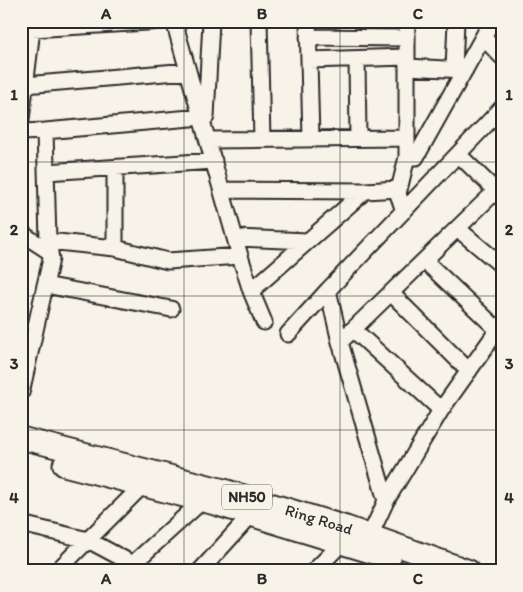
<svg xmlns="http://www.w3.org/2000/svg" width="523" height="592" font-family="Itim,sans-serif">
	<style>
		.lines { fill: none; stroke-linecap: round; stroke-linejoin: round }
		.minor-casing { stroke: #2b2b2b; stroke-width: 19 }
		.highway-casing { stroke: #2b2b2b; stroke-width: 25 }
		.minor { stroke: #f7f3e8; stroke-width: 15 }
		.highway { stroke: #f7f3e8; stroke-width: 21 }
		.grid { fill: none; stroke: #2b2b2b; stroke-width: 1; stroke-opacity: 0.55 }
		.labels { text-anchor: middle; stroke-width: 4.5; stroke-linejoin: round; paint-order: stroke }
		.shield { fill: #f7f3e8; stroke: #686764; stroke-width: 1 }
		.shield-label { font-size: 15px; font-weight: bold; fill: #2b2b2b }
		.street-label { font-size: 16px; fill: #2b2b2b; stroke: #f7f3e8 }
		.neatline { fill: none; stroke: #2b2b2b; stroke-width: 2 }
		.grid-label { font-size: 16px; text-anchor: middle; font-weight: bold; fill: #2b2b2b }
	</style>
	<rect width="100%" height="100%" fill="#f7f3e8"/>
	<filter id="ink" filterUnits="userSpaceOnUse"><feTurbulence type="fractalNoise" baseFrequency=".02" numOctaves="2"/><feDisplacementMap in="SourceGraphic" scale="10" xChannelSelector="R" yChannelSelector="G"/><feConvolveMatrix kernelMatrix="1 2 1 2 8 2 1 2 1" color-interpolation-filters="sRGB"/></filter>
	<g filter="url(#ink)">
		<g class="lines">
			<g class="minor-casing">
				<path id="minor" d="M174,21L240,256L251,291L264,322
					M259,21L262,139
					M308,21L311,139
					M308,37L407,38
					M483,37L502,57
					M357,59L358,138
					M309,60L407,57
					M407,67L465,70
					M454,69L456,21
					M25,85L188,71
					M206,117L211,21
					M21,120L32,29L164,21
					M45,131L202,117
					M21,132L45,131L48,241L51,259L21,393
					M208,140L407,138
					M458,154L502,197
					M407,157H416L492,21
					M115,168V248
					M46,172L214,161
					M222,190L365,191L399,189
					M404,211L398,194L407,157V21
					M458,229L502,266
					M21,233L50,252
					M236,238L308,241
					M48,241L115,248L168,261L240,256
					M425,261L498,330
					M45,285L171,309
					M251,291L365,191
					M391,293L469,371
					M354,330L441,410
					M288,334L328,290
					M340,342L502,185
					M386,501L340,342L328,290L502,108
					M21,524L88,540L133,564
					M366,544L386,501L441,410L502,324
					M126,570L202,501
					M57,571L143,485
					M200,571L251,515
					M314,571L348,537"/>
			</g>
			<g class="highway-casing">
				<g id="highway">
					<path id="s1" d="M21,438L224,490L346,527L469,571"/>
					<path d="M64,465L215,504L390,558"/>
				</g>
			</g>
			<use href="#minor" class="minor"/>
			<use href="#highway" class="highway"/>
		</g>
	</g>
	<path class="grid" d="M184,21V571M340,21V571M21,162H502M21,296H502M21,430H502"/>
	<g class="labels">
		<rect class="shield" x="222" y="484.5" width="50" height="25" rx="4"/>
		<g class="shield-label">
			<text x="247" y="502">NH50</text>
		</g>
		<g class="street-label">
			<text dy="6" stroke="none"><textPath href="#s1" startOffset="309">Ring Road</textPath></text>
		</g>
	</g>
	<rect width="523" height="592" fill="none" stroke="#f7f3e8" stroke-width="55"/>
	<rect x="28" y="28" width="468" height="536" class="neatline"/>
	<g class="grid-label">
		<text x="106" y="19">A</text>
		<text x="262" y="19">B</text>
		<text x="418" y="19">C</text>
		<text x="14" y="100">1</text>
		<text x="509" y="100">1</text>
		<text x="14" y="235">2</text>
		<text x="509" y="235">2</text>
		<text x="14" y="369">3</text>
		<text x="509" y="369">3</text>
		<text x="14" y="503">4</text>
		<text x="509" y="503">4</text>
		<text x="106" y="584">A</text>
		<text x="262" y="584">B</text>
		<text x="418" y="584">C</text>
	</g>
</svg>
